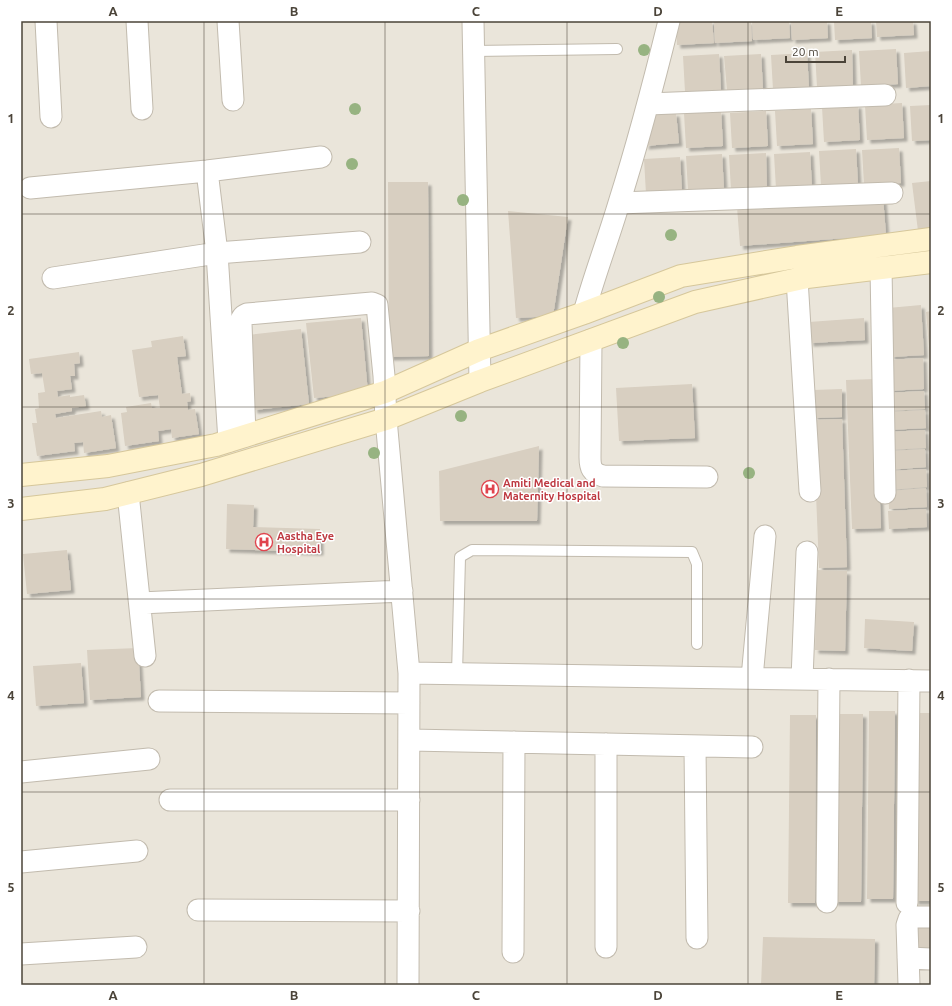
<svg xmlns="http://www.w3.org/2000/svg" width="952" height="1006" font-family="Ubuntu,sans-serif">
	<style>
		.residential { fill: #eae5da }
		.building { fill: #d8cfc1; filter: url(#shadow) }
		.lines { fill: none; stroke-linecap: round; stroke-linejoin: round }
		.lane-casing { stroke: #c2bbae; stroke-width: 12 }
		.street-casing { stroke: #c2bbae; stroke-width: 23 }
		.secondary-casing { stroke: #d6c79b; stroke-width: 24 }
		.lane { stroke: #fff; stroke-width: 10 }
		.street { stroke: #fff; stroke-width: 21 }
		.secondary { stroke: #fff3cd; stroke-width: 22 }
		.tree { fill: #97b381 }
		.grid { fill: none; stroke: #4b4439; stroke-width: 1; stroke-opacity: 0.55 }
		.labels { text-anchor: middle; stroke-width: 3; stroke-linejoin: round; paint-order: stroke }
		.health-label { font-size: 11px; font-weight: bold; fill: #be3a42; stroke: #fff; text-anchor: start }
		.neatline { fill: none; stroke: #4b4439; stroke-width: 1.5 }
		.grid-label { font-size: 13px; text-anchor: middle; font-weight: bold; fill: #4b4439 }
	</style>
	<defs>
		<filter id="shadow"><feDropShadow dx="3.5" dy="3.5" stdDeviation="1" flood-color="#0004"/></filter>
	</defs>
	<rect width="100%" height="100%" fill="#f6f3ec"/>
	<path class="residential" d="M21,21H931V985H21Z"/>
	<path class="building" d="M676,21H712L714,43L677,45Z
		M714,21H751L752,41L715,43Z
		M752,21H789L790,38L753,40Z
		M791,21H827L828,38L792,40Z
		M834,21H871L872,38L835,40Z
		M876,21H913L914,35L877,37Z
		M896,49L898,84L861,86L859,51Z
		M852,50L853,85L817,87L815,52Z
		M931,51V86L906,88L904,53Z
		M807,53L809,88L773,90L771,55Z
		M719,54L721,90L685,92L683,56Z
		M761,54L763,89L727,91L724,56Z
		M902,103L904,138L867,140L865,105Z
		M858,105L860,140L824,142L822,107Z
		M931,105V140L912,141L910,106Z
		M811,109L813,144L777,146L775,111Z
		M721,111L723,146L686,148L684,113Z
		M766,111L768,146L732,148L730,113Z
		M676,113L679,143L645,146L654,115Z
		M899,148L901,183L864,185L862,150Z
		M856,149L858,184L821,186L819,151Z
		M810,152L812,187L776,189L774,154Z
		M766,153L767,188L731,190L729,155Z
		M722,154L724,189L688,191L686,156Z
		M680,157L682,192L646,194L644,159Z
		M931,181V229L918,231L912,183Z
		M388,182H428L429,356L389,357Z
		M883,197L886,235L740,246L737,207Z
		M508,211L568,217L553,316L516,318Z
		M921,305L924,355L891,357L888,308Z
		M931,311V359H930L926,312Z
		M361,318L368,393L314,398L306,323Z
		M864,318L865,340L810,343L809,322Z
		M301,329L309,404L254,410L247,335Z
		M183,336L186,356L177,357L182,394L190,393L191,401L187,402L188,410L195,409L199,434L172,438L171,429L158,431L159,441L125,446L121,413L127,412L126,407L151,403L152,408H160L158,395L139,397L132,350L152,347L151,341Z
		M79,352L80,363L74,364L75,376H70L72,389L57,391L58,397L70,395V397L84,395L86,406L72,408V411L55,414L56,418L101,411L102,417L111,415L116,448L84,453L83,442L74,443L75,451L37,456L32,423H37L35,409L39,408L38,393L45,392L42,373L31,374L29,359Z
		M923,358L924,389L887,391L886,360Z
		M875,379L881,528L852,529L846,380Z
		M692,384L695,438L619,441L616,388Z
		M842,389V417L814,418L813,390Z
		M924,391L925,409L887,411L886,393Z
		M925,410L926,428L888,430L887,412Z
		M842,419L847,567L819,568L813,420Z
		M925,430L926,448L888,450L887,432Z
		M539,446L537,521H440L439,471Z
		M925,449L926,467L888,470L887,451Z
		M926,469L927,487L889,490L888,471Z
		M926,488L927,507L889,509L888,491Z
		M227,504L254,505L253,527L320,529V552L226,549Z
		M926,509L927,527L889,529L888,511Z
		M67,550L71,590L27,594L23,554Z
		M817,570L847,571L845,651L815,650Z
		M865,619L914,622L912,651L864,648Z
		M138,648L141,697L90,700L87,650Z
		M81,663L84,703L36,706L33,666Z
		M869,711H895L893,899H867Z
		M916,713H931V901H915Z
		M836,714H863L861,902H834Z
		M790,715H816L815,903H788Z
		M917,924H931V953H917Z
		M763,937L875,939L874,985H761Z"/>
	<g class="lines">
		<g class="lane-casing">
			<path id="lane" d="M474,51L617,49
				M457,674L460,557L472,550L692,552L697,564V644"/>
		</g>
		<g class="street-casing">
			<path id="street" d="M46,21L51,117
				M137,21L142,109
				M228,21L233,100
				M473,21L480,381
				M648,104L885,95
				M207,171L217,253L360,242
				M30,188L207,171L321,157
				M619,203L892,193
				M881,268L885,493
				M53,278L217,253L229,441
				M797,279L810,491
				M584,313C594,276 608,240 619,203C638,143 654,82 669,21
				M591,340L590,457C590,468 592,473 603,476L707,477
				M245,436L241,323C241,318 242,316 247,314L372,303L377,305L384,376L386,419L409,673L408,985
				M128,493L145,656
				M140,603L402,591
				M409,673L931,681
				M752,678L765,536
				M802,679L807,552
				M159,701L409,703
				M410,740L752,747
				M695,746L697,938
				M21,772L149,759
				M170,800H409
				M21,862L137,851
				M827,902L829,679
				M907,903L909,680
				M198,910L409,911
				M606,947V744
				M513,952L514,742
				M21,954L136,947
				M908,958L931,959
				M909,985L907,925L909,919L914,917H931"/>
		</g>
		<g class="secondary-casing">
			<path id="secondary" d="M21,475L108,466L216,445L385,392L479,350L584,313L681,276L797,257L931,239
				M21,509L105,499L201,475L386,419L480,381L695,302L807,277L931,262"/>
		</g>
		<use href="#lane" class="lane"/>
		<use href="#street" class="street"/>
		<use href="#secondary" class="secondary"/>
	</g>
	<g class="tree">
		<circle cx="644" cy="50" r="6"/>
		<circle cx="355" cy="109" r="6"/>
		<circle cx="352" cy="164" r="6"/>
		<circle cx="463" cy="200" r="6"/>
		<circle cx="671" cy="235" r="6"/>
		<circle cx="659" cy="297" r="6"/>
		<circle cx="623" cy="343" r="6"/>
		<circle cx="461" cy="416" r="6"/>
		<circle cx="374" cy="453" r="6"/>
		<circle cx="749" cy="473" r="6"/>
	</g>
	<path class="grid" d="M204,21V985M385,21V985M567,21V985M748,21V985M21,214H931M21,407H931M21,599H931M21,792H931"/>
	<defs>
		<g id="hospital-ring" transform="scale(0.9)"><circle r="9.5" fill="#fff" stroke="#e0444e" stroke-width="1.5"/><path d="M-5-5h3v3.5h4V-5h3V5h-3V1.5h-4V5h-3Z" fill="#e0444e"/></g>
	</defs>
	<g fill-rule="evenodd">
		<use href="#hospital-ring" x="490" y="489"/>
		<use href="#hospital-ring" x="264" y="542"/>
	</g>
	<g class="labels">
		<g class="health-label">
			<text x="503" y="487">Amiti Medical and<tspan x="503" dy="13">Maternity Hospital</tspan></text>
			<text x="277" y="540">Aastha Eye<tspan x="277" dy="13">Hospital</tspan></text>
		</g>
	</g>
	<rect width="952" height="1006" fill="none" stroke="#ffffff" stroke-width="44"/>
	<path d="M786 56v6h59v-6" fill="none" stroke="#4b4439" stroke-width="2"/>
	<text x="792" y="56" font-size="12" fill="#4b4439" stroke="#ffffff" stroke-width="3" paint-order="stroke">20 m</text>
	<rect x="22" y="22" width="908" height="962" class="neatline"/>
	<g class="grid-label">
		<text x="113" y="16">A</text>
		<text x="294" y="16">B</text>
		<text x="476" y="16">C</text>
		<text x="658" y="16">D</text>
		<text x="839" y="16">E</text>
		<text x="11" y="123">1</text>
		<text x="941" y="123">1</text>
		<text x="11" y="315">2</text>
		<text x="941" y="315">2</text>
		<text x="11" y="508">3</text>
		<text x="941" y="508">3</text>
		<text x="11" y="700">4</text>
		<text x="941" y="700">4</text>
		<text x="11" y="892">5</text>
		<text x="941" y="892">5</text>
		<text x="113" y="1000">A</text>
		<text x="294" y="1000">B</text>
		<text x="476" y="1000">C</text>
		<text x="658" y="1000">D</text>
		<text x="839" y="1000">E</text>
	</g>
</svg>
